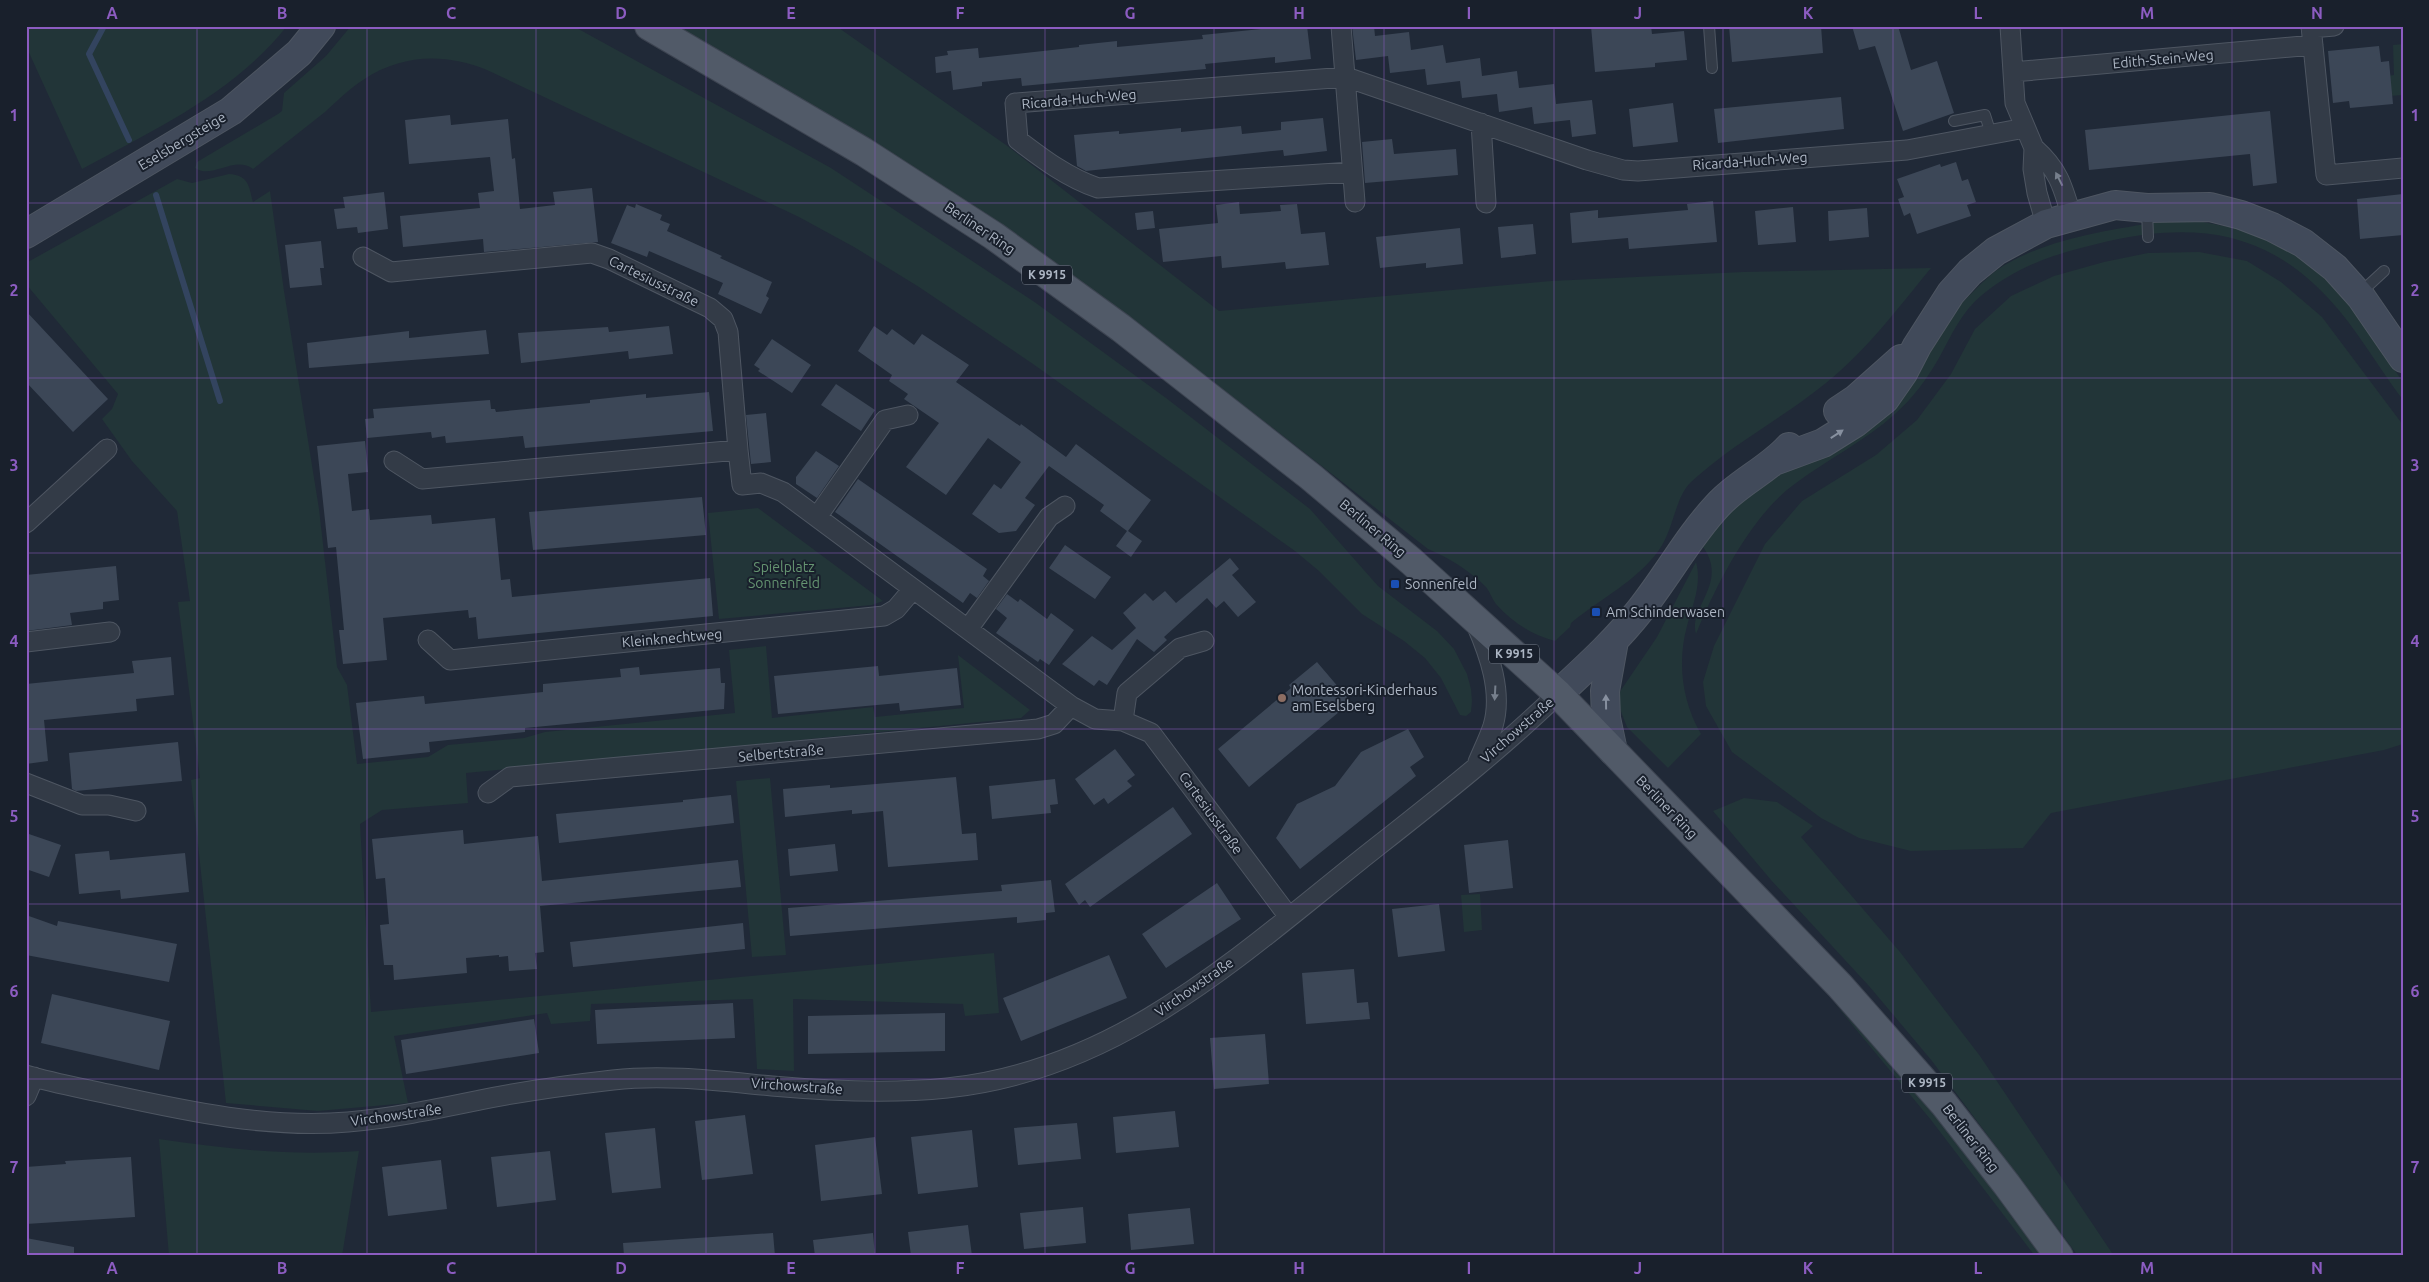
<svg xmlns="http://www.w3.org/2000/svg" width="2429" height="1282" font-family="Ubuntu,sans-serif">
	<style>
		.green { fill: #223538 }
		.lines { fill: none; stroke-linecap: round; stroke-linejoin: round }
		.stream { stroke: #33445f; stroke-width: 6 }
		.building { fill: #3c4757 }
		.lane-casing { stroke: #4e5662; stroke-width: 12 }
		.street-casing { stroke: #4e5662; stroke-width: 21 }
		.secondary-casing { stroke: #4e5662; stroke-width: 30 }
		.primary-casing { stroke: #3d4451; stroke-width: 30 }
		.lane { stroke: #333b47; stroke-width: 10 }
		.street { stroke: #333b47; stroke-width: 19 }
		.secondary { stroke: #414a5a; stroke-width: 28 }
		.primary { stroke: #515a68; stroke-width: 28 }
		.oneway { fill: #767f8c }
		.oneway2 { fill: #87909f }
		.grid { fill: none; stroke: #8c5cc1; stroke-width: 1; stroke-opacity: 0.55 }
		.transit-dot { fill: #1a4fb4; stroke: #19202c; stroke-width: 2 }
		.education-dot { fill: #8d6e63; stroke: #19202c; stroke-width: 2 }
		.labels { text-anchor: middle; stroke-width: 4; stroke-linejoin: round; paint-order: stroke }
		.shield { fill: #19202c; stroke: #818996; stroke-width: 1 }
		.shield-label { font-size: 12px; font-weight: bold; fill: #adb6c4 }
		.street-label { font-size: 14px; fill: #adb6c4; stroke: #19202c }
		.park-label { font-size: 14px; fill: #659471; stroke: #19202c }
		.poi-label { font-size: 14px; fill: #adb6c4; stroke: #19202c; text-anchor: start }
		.neatline { fill: none; stroke: #8c5cc1; stroke-width: 2 }
		.grid-label { font-size: 16px; text-anchor: middle; font-weight: bold; fill: #8c5cc1 }
	</style>
	<rect width="100%" height="100%" fill="#202937"/>
	<path class="green" d="M26,26H287C234,93 155,129 82,169L26,46Z
		M351,26H573L831,168L1036,303L1166,398L1310,509L1378,586L1437,631L1454,649L1467,674L1471,689L1472,701L1471,712L1466,716L1460,715L1441,678L1425,658L1404,641L1362,614L1319,571L1295,551L1033,364L919,287L854,247L799,217L487,70C445,53 402,54 363,80C349,89 337,101 325,112C301,131 277,150 253,169C234,155 212,180 195,168L197,162L278,114L282,111L284,93L326,56Z
		M676,26H836L1006,145L1219,311L1551,281L1743,272L1931,268C1898,308 1867,350 1826,383C1783,418 1732,444 1691,482C1675,497 1674,529 1659,550C1637,581 1600,599 1571,623L1570,627L1555,641C1532,635 1512,622 1496,604C1492,599 1490,592 1486,587C1469,570 1449,558 1428,549C1292,443 1157,336 1017,237C908,159 792,94 676,26Z
		M2403,44V95L2389,96L2387,76L2394,75L2393,45Z
		M229,174C249,175 249,187 253,202L270,191L284,291L319,509L337,667L347,685L357,764L428,757L448,745L524,738L545,732L735,713L729,650L766,646L772,718L873,707L875,717L964,708L958,655L1030,710L1021,718L466,773L468,803L382,810L360,824L371,1012L994,953L999,1013L965,1016L963,1004L793,999L794,1071L757,1069L753,999L591,1004L590,1021L551,1024L547,1013L394,1036L408,1103L318,1111L226,1103L191,780L200,778L178,602L190,601L177,511L132,461L102,419L112,409L118,394L26,284V263L177,179L192,183Z
		M2159,222H2203L2245,230L2301,257L2331,282L2352,309L2403,382V400C2378,367 2357,329 2329,299C2267,231 2196,222 2109,241C2062,252 2021,263 1982,295C1962,311 1951,336 1939,358C1927,379 1913,398 1895,414C1865,441 1828,459 1796,483C1752,514 1716,585 1696,634C1688,607 1729,583 1703,547L1719,524L1742,499L1802,461L1977,288C1983,282 1990,275 1997,270C2041,240 2108,230 2159,222Z
		M2199,252L2247,261L2281,282L2322,317L2403,425V744L2384,750L2051,813L2023,848L1911,851L1859,838L1821,818L1732,752L1706,706L1703,682L1714,646L1765,544L1802,501L1876,455L1917,420L1951,374L1975,329L2011,296L2054,276L2104,262L2148,253Z
		M758,508L883,601L872,605L719,619L708,513Z
		M1696,562C1702,584 1693,604 1687,626C1677,663 1682,701 1701,734L1668,768L1627,727L1620,709L1619,693L1657,637Z
		M770,778L786,955L752,957L736,781Z
		M1744,798L1777,802L1813,826L1801,837L1900,952L1980,1056L2114,1256H2078L1932,1061L1869,986L1771,880L1713,811Z
		M1480,894L1482,930L1464,932L1461,895Z
		M1835,1004L1937,1115L2044,1256H2035L1931,1120Z
		M159,1139C226,1149 292,1156 359,1151L342,1256H169Z"/>
	<g class="lines">
		<path class="stream" d="M104,26L89,54L129,140
			M156,195L220,401"/>
	</g>
	<path class="building" d="M1261,26H1307L1311,59L1275,63V57L1205,64L1206,69L1022,86L1021,78L982,82V86L953,90L951,71L936,73L935,57L948,55L947,51L978,48L979,58L1079,47V45L1117,41V47L1203,39L1202,35L1261,29Z
		M1352,26H1374L1375,36L1409,32L1411,50L1443,45L1446,63L1480,58L1482,76L1517,71L1519,88L1554,84L1556,104L1592,100L1596,134L1572,137L1570,120L1534,124L1532,107L1499,112L1497,94L1462,98L1460,81L1427,85L1425,69L1390,73L1388,56L1356,60Z
		M1591,26H1651L1652,34L1684,31L1687,60L1655,63V67L1595,72Z
		M1729,26H1821L1823,53L1732,62Z
		M1852,26H1898L1911,70L1937,61L1954,113L1903,131L1875,46L1859,50Z
		M2379,46L2381,62L2389,61L2393,104L2350,108L2349,101L2333,103L2328,51Z
		M1841,97L1844,129L1718,143L1714,109Z
		M1673,103L1678,142L1633,147L1629,109Z
		M2270,111L2277,183L2253,186L2250,154L2089,170L2085,130Z
		M450,115L451,125L508,119L512,159L515,158L520,209L555,205L553,192L592,188L598,242L484,252L483,239L403,247L400,216L480,208L478,193L494,191L490,157L409,164L405,120Z
		M1323,118L1327,151L1284,156L1283,150L1263,152L1086,171L1077,166L1074,135L1119,131V134L1181,128V132L1241,126L1242,134L1281,130V122Z
		M1392,139L1394,154L1456,149L1458,175L1365,183L1362,142Z
		M1956,162L1962,181L1968,179L1976,202L1967,205L1971,216L1917,234L1910,213L1904,216L1898,199L1904,197L1897,179L1940,164L1941,167Z
		M384,192L388,229L358,233L357,227L337,229L334,209L345,208L343,197Z
		M2403,194V235L2360,239L2357,199Z
		M1713,201L1717,242L1629,249L1628,238L1572,243L1570,213L1598,210V218L1688,210L1687,204Z
		M1239,202L1240,214L1281,211L1280,205L1297,204L1301,234L1325,232L1329,265L1286,269L1285,262L1222,268L1221,256L1163,262L1159,229L1218,223L1216,205Z
		M636,204L662,215L660,220L670,224L667,231L722,256L720,258L772,282L766,296L769,298L761,314L718,294L723,283L649,251L647,257L611,243L627,205L635,208Z
		M1793,207L1796,242L1758,245L1755,211Z
		M1867,208L1869,237L1829,241L1828,211Z
		M1153,211L1155,228L1137,230L1135,213Z
		M1533,224L1536,254L1501,258L1498,227Z
		M1460,228L1463,264L1426,268V263L1380,268L1376,237Z
		M321,241L324,268H320L322,285L290,288L285,245Z
		M26,311L108,399L73,432L26,382Z
		M669,326L673,354L629,359L628,351L521,363L518,333L608,327L609,332Z
		M874,326L887,335L892,329L914,345L922,334L969,365L956,382L1020,426L1021,424L1066,457L1076,444L1151,500L1128,531L1142,541L1131,557L1116,546L1127,531L1100,511L1104,505L1049,466L1025,498L1035,505L1016,531L999,533L972,514L994,484L1001,489L1021,462L988,438L946,495L906,467L939,423L904,399L908,394L889,381L892,375L858,351Z
		M486,330L489,354L309,368L307,343L409,331V338Z
		M772,339L811,365L792,393L758,371L760,369L754,365Z
		M836,384L875,410L861,431L821,405Z
		M709,392L713,431L525,448L523,436L446,443L445,436L432,438L431,432L367,438L365,419L374,418L373,409L490,400L491,409H495L496,412L590,403V400L646,394V398Z
		M766,413L771,462L751,464L746,415Z
		M365,441L368,472L348,474L352,511L369,509L370,520L431,515L432,524L495,518L501,580L510,579L512,597L710,578L713,616L478,639L476,617L469,618L468,610L383,618L387,660L343,664L339,630H344L336,547L328,548L317,446Z
		M816,451L839,466L817,498L796,484V477Z
		M858,479L987,569L983,576L989,581L977,598L970,593L963,603L835,512Z
		M702,497L706,535L533,550L529,512Z
		M1065,545L1111,577L1095,599L1049,568Z
		M1230,558L1239,569L1232,575L1256,602L1238,617L1224,601L1216,608L1207,598L1164,637L1167,640L1154,652L1137,639L1107,685L1099,680L1094,686L1062,664L1092,636L1112,650L1136,628L1123,613L1145,593L1153,601L1165,591L1176,603Z
		M116,566L119,600L103,602V609L70,613L72,625L26,631V575Z
		M1007,594L1018,602L1020,599L1047,619L1051,613L1074,630L1049,665L1040,659L1038,662L996,633L1007,618L996,609Z
		M171,657L174,695L136,699L137,711L44,720L48,761L26,764V684L134,673L132,661Z
		M1317,662L1351,702L1249,787L1218,749L1291,688L1289,685Z
		M878,666L879,676L957,668L961,705L900,711L899,703L778,714L774,676Z
		M639,667L640,675L720,668L721,683H725L724,709L525,728V732L429,742L430,752L363,759L356,703L424,696L425,704L543,692V684L621,677L620,669Z
		M1408,729L1424,757L1410,767L1416,776L1300,869L1276,838L1297,804L1335,786L1361,752Z
		M178,742L182,781L76,791L72,789L69,753Z
		M1115,749L1135,775L1127,781L1132,786L1108,804L1104,798L1094,805L1075,779Z
		M956,777L962,834L976,833L978,860L888,867L883,811L852,814V810L785,817L783,789L830,785V788Z
		M1055,779L1058,804L1050,805L1051,813L992,819L989,786Z
		M731,795L734,823L559,843L556,814L683,802V800Z
		M1173,807L1192,834L1090,907L1085,900L1079,905L1065,884Z
		M463,830L464,844L538,836L542,881L738,860L741,887L540,906L544,952L535,953L537,969L509,971L508,956L499,957V955L466,958L467,973L394,980L393,965H384L380,925L389,924L385,878L376,879L372,839Z
		M26,833L61,845L49,877L26,869Z
		M1508,840L1513,888L1469,893L1464,845Z
		M835,844L838,871L790,876L788,849Z
		M109,851L110,860L185,853L189,892L121,899L120,890L79,894L75,854Z
		M1051,880L1055,912L1046,913V920L1017,923V917L790,936L788,908L1002,891L1001,885Z
		M1217,883L1241,919L1166,968L1142,934Z
		M1439,904L1445,951L1398,957L1392,909Z
		M26,915L57,926L58,921L177,944L169,982L26,955Z
		M743,923L745,949L573,967L570,942Z
		M1109,955L1127,998L1021,1041L1003,998Z
		M1354,969L1357,1003L1368,1002L1370,1019L1306,1024L1302,973Z
		M52,994L170,1021L159,1070L41,1043Z
		M733,1003L735,1038L597,1044L595,1010Z
		M945,1013V1051L808,1054V1016Z
		M534,1019L539,1053L406,1074L401,1040Z
		M1265,1034L1269,1084L1214,1089L1210,1038Z
		M1175,1111L1179,1147L1116,1153L1113,1117Z
		M745,1115L753,1174L702,1180L695,1121Z
		M1077,1123L1081,1159L1018,1165L1014,1128Z
		M655,1128L661,1188L612,1193L605,1133Z
		M972,1130L978,1187L918,1194L911,1137Z
		M875,1137L882,1194L821,1201L815,1145Z
		M550,1151L556,1200L497,1207L491,1157Z
		M131,1157L135,1217L26,1224V1167L66,1164L65,1161Z
		M441,1160L447,1209L388,1216L382,1167Z
		M1083,1207L1086,1243L1024,1249L1020,1213Z
		M1190,1208L1194,1244L1131,1250L1128,1214Z
		M968,1225L972,1256H911L908,1232Z
		M773,1233L775,1256H624L623,1243Z
		M873,1233L875,1256H815L813,1240Z
		M26,1238L74,1247V1256H26Z"/>
	<g class="lines">
		<g class="lane-casing">
			<path id="lane" d="M1709,26L1712,68
				M1954,121L1985,115L1991,134
				M2147,209L2148,237
				M2359,294L2384,271"/>
		</g>
		<g class="street-casing">
			<path id="street" d="M1341,26L1355,202
				M2010,26L2015,103L2034,148L2033,169L2037,193L2046,224
				M2311,26L2326,175L2403,168
				M2311,28L2334,26
				M2013,72L2313,45
				M1481,123L1486,203
				M2034,148C2059,170 2063,187 2072,218
				M1352,172L1098,188C1068,178 1043,159 1018,140L1015,103L1346,77L1587,160L1623,170L1638,171L1907,150L2025,128
				M363,257L391,272L592,253L609,259L710,308L723,319L728,332L738,450
				M394,461L422,479L738,450L742,485L761,483L783,492L1071,706L1095,719L1123,721L1151,733L1289,917
				M817,517L885,420L908,415
				M26,523L107,449
				M1476,624C1489,654 1503,692 1493,726C1489,738 1483,750 1478,762
				M968,629L1049,517L1065,506
				M428,640L450,660L884,616L896,609L913,589
				M26,642L110,632
				M1123,721L1127,693L1180,648L1204,641
				M26,783L82,805H109L136,811
				M488,793L510,777L1038,729L1054,724L1071,706
				M26,1075C53,1083 81,1088 108,1094C186,1111 268,1129 348,1122C393,1118 436,1109 480,1100C524,1091 569,1085 613,1080C666,1074 719,1081 772,1086C829,1091 890,1094 947,1088C1114,1071 1234,961 1359,861C1426,808 1496,754 1558,694
				M26,1096L34,1077"/>
		</g>
		<g class="secondary-casing">
			<path id="secondary" d="M26,234L231,111L299,53L321,26
				M1838,411L1856,399L1901,359
				M1777,460L1823,443L1855,423L1885,399L1903,373L1917,346L1951,293L1970,272L1996,251L2046,224L2115,205L2147,208L2210,207L2241,215L2272,227L2303,243L2335,268L2361,297L2403,358
				M1558,694C1587,667 1616,641 1641,609C1668,575 1688,537 1718,505C1739,482 1768,470 1789,447
				M1613,751L1606,718L1605,691L1614,641"/>
		</g>
		<g class="primary-casing">
			<path id="primary" d="M649,26L864,152L994,236L1121,328L1311,477L1411,561L1558,694L1840,986L1944,1104L2007,1185L2059,1256"/>
		</g>
		<use href="#lane" class="lane"/>
		<use href="#street" class="street"/>
		<use href="#secondary" class="secondary"/>
		<use href="#primary" class="primary"/>
	</g>
	<defs><path id="oneway-solid" d="M-6-.8H1V-3.2L6.5 0L1 3.2V.8H-6Z" transform="scale(1.25)"/></defs>
	<g class="oneway">
		<use href="#oneway-solid" transform="translate(2059 179) rotate(-117)"/>
		<use href="#oneway-solid" transform="translate(1495 693) rotate(93)"/>
	</g>
	<g class="oneway2">
		<use href="#oneway-solid" transform="translate(1837 434) rotate(-33)"/>
		<use href="#oneway-solid" transform="translate(1606 702) rotate(-91)"/>
	</g>
	<path class="grid" d="M197,26V1256M367,26V1256M536,26V1256M706,26V1256M875,26V1256M1045,26V1256M1214,26V1256M1384,26V1256M1554,26V1256M1723,26V1256M1893,26V1256M2062,26V1256M2232,26V1256M26,203H2403M26,378H2403M26,553H2403M26,729H2403M26,904H2403M26,1079H2403"/>
	<g class="transit-dot">
		<rect x="1390" y="579" width="10" height="10" rx="2.5"/>
		<rect x="1591" y="607" width="10" height="10" rx="2.5"/>
	</g>
	<circle class="education-dot" cx="1282" cy="698" r="5"/>
	<g class="labels">
		<g class="shield">
			<rect x="1022" y="265.5" width="50" height="19" rx="4"/>
			<rect x="1489" y="644.5" width="50" height="19" rx="4"/>
			<rect x="1902" y="1073.5" width="50" height="19" rx="4"/>
		</g>
		<g class="shield-label">
			<text x="1047" y="279">K 9915</text>
			<text x="1514" y="658">K 9915</text>
			<text x="1927" y="1087">K 9915</text>
		</g>
		<g class="street-label">
			<text transform="translate(2163 59) rotate(-5)" y="5">Edith-Stein-Weg</text>
			<text transform="translate(1079 99) rotate(-5)" y="5">Ricarda-Huch-Weg</text>
			<text transform="translate(182 141) rotate(-31)" y="5">Eselsbergsteige</text>
			<text transform="translate(1750 161) rotate(-4)" y="5">Ricarda-Huch-Weg</text>
			<text transform="translate(980 228) rotate(34)" y="5">Berliner Ring</text>
			<text transform="translate(654 281) rotate(26)" y="5">Cartesiusstraße</text>
			<text transform="translate(1373 528) rotate(40)" y="5">Berliner Ring</text>
			<text transform="translate(672 638) rotate(-5)" y="5">Kleinknechtweg</text>
			<text transform="translate(1517 730) rotate(-41)" y="5">Virchowstraße</text>
			<text transform="translate(781 753) rotate(-5)" y="5">Selbertstraße</text>
			<text transform="translate(1667 807) rotate(46)" y="5">Berliner Ring</text>
			<text transform="translate(1211 813) rotate(54)" y="5">Cartesiusstraße</text>
			<text transform="translate(1194 987) rotate(-35)" y="5">Virchowstraße</text>
			<text transform="translate(797 1086) rotate(4)" y="5">Virchowstraße</text>
			<text transform="translate(396 1115) rotate(-8)" y="5">Virchowstraße</text>
			<text transform="translate(1971 1138) rotate(52)" y="5">Berliner Ring</text>
		</g>
		<g class="park-label">
			<text x="784" y="572">Spielplatz<tspan x="784" dy="16">Sonnenfeld</tspan></text>
		</g>
		<g class="poi-label">
			<text x="1405" y="589">Sonnenfeld</text>
			<text x="1606" y="617">Am Schinderwasen</text>
			<text x="1292" y="695">Montessori-Kinderhaus<tspan x="1292" dy="16">am Eselsberg</tspan></text>
		</g>
	</g>
	<rect width="2429" height="1282" fill="none" stroke="#19202c" stroke-width="55"/>
	<rect x="28" y="28" width="2374" height="1226" class="neatline"/>
	<g class="grid-label">
		<text x="112" y="19">A</text>
		<text x="282" y="19">B</text>
		<text x="451" y="19">C</text>
		<text x="621" y="19">D</text>
		<text x="791" y="19">E</text>
		<text x="960" y="19">F</text>
		<text x="1130" y="19">G</text>
		<text x="1299" y="19">H</text>
		<text x="1469" y="19">I</text>
		<text x="1638" y="19">J</text>
		<text x="1808" y="19">K</text>
		<text x="1978" y="19">L</text>
		<text x="2147" y="19">M</text>
		<text x="2317" y="19">N</text>
		<text x="14" y="121">1</text>
		<text x="2415" y="121">1</text>
		<text x="14" y="296">2</text>
		<text x="2415" y="296">2</text>
		<text x="14" y="471">3</text>
		<text x="2415" y="471">3</text>
		<text x="14" y="647">4</text>
		<text x="2415" y="647">4</text>
		<text x="14" y="822">5</text>
		<text x="2415" y="822">5</text>
		<text x="14" y="997">6</text>
		<text x="2415" y="997">6</text>
		<text x="14" y="1173">7</text>
		<text x="2415" y="1173">7</text>
		<text x="112" y="1274">A</text>
		<text x="282" y="1274">B</text>
		<text x="451" y="1274">C</text>
		<text x="621" y="1274">D</text>
		<text x="791" y="1274">E</text>
		<text x="960" y="1274">F</text>
		<text x="1130" y="1274">G</text>
		<text x="1299" y="1274">H</text>
		<text x="1469" y="1274">I</text>
		<text x="1638" y="1274">J</text>
		<text x="1808" y="1274">K</text>
		<text x="1978" y="1274">L</text>
		<text x="2147" y="1274">M</text>
		<text x="2317" y="1274">N</text>
	</g>
</svg>
